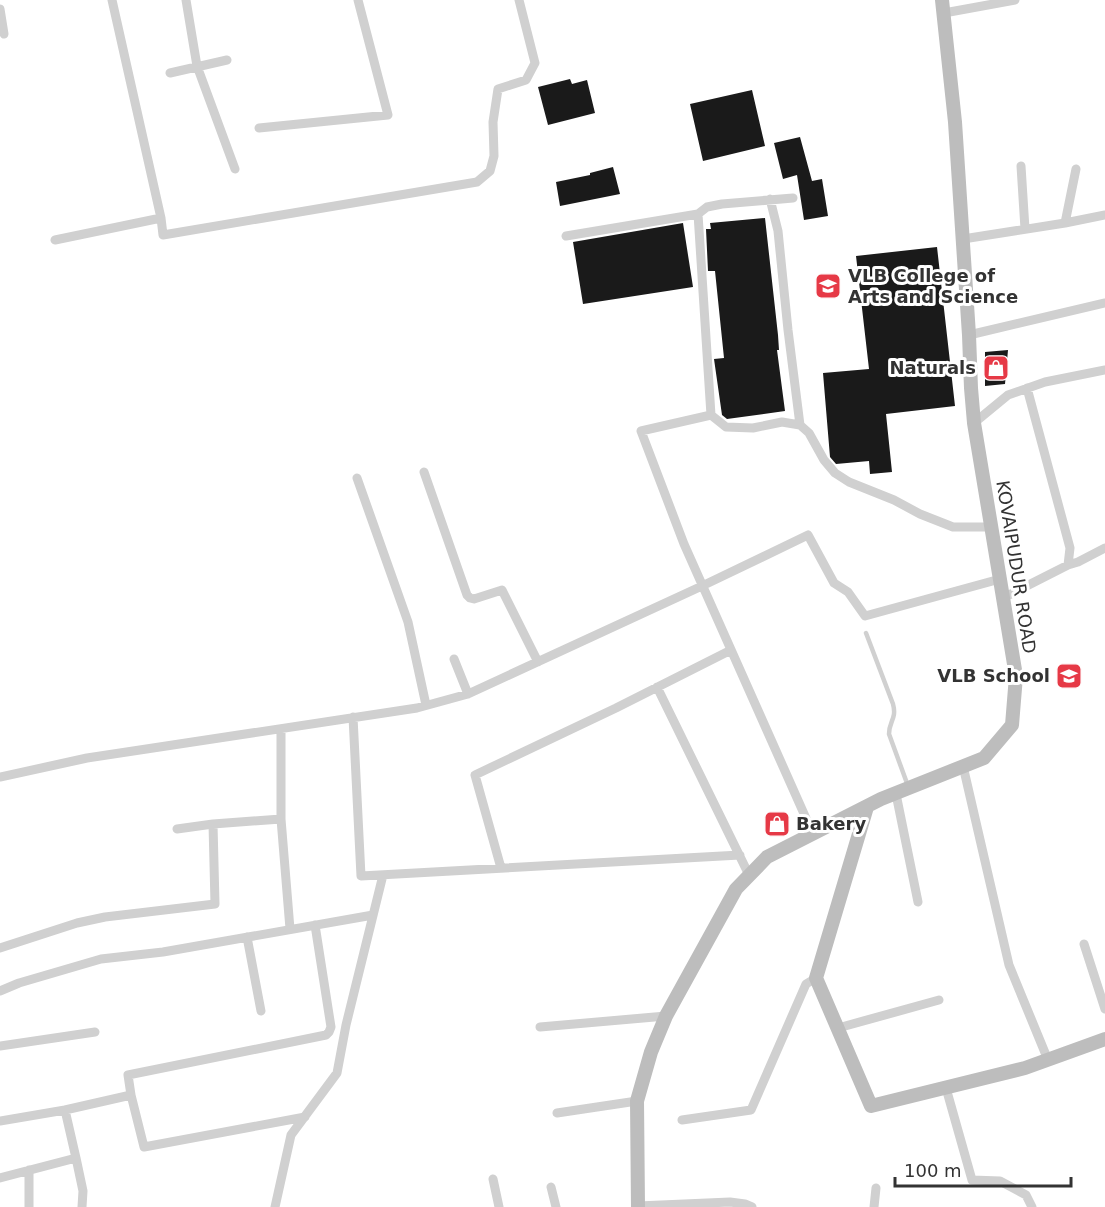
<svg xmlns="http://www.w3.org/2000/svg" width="1105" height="1207" font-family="'DejaVu Sans',sans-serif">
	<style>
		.building { fill: #1a1a1a }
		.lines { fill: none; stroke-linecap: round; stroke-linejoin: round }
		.lane { stroke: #d0d0d0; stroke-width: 4.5 }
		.street { stroke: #d0d0d0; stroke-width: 9 }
		.secondary { stroke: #bdbdbd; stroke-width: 14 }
		.labels { text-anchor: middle; stroke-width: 6; stroke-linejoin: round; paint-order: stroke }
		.poi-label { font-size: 18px; font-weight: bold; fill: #333; stroke: #fff; text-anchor: start }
		.street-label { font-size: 18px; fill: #333; stroke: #fff }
	</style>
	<rect width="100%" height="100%" fill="#fff"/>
	<path class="building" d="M570,79L572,84L587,80L595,113L548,125L538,87Z
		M752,90L765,146L703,161L690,104Z
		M800,137L812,181L822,179L828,216L804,220L797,175L783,179L774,143Z
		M613,167L620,194L560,206L556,182L590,175V173Z
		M765,218L778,335L779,350H777L785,411L727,419L722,415L714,359L724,358L715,271H708L706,229H711L710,223Z
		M683,223L693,287L583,304L573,242Z
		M937,247L955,406L886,414L892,472L870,474L869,461L836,464L830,457L823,373L869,369L856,256Z
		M1008,350L1005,384L985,386V352Z"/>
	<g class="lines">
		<path class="lane" d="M866,633L893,704C897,719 889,721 889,734L908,786"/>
		<path class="street" d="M112,0L161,218L163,235L477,182L490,171L494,156L493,122L498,89L526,80L535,63L519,0
			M186,0L197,66L235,169
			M0,9L4,34
			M944,13L1015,0
			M170,73L227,60
			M259,128L388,115L358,0
			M1021,166L1025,229
			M793,198L722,204L707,207L698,214L711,415L726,427L753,428L782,422L800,425L809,433L824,460L835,473L849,482L894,500L920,514L953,527H991
			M770,199L778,231L788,330L800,425
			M1065,223L1076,169
			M566,236L698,214
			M963,239L1065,223L1105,215
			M55,240L161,218
			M969,335L1105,303
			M1027,388L1070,548L1068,565
			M711,415L641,431L684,544L813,834
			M974,423L1008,395L1045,382L1105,370
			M424,472L467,595L470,598L474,599L502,590L538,662
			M357,478L408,622L426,705
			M1003,598L1068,565L1078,562L1105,548
			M454,659L468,694
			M657,687L749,875
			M353,717L361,876L740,855
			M963,766L1009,965L1048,1060
			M0,777L87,758L417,708L468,694L702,586L808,535L834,583L848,592L865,616L1000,579
			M896,794L918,902
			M281,819L290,929
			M177,829L213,824L281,819V729
			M501,868L475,775L616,708L731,650
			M247,937L261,1011
			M1084,944L1105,1009
			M0,948L77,923L105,917L215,904L213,824
			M0,991L19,983L101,959L163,952L373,915
			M540,1027L666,1016
			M838,1028L939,1000
			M0,1046L95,1032
			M946,1088L972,1180L1000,1181L1026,1195L1032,1207
			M131,1095L144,1147L305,1117
			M557,1113L637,1101
			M682,1120L751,1110L806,984L816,978
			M0,1121L65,1110L131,1095L128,1075L326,1035L329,1032L331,1027L315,925
			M76,1158L83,1191L82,1207
			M0,1178L76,1158L65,1110
			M493,1179L499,1207
			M551,1187L556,1207
			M638,1206L730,1202L745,1204L752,1207
			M29,1207V1170
			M275,1207L291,1135L337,1073L346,1025L383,875
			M874,1207L876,1188"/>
		<path class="secondary" d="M867,807L816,978L871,1106L1025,1068L1105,1039
			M638,1207L637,1101L651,1052L666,1016L736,889L767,857L881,799L984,758L1012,725L1016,676L974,423L971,388L969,335L955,122L942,0"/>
	</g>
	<defs>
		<g id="university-square" transform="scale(1.35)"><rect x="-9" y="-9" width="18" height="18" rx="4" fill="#e63946" stroke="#fff"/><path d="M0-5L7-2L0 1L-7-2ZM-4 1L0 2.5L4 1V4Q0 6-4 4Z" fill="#fff"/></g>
		<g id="shop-square" transform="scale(1.35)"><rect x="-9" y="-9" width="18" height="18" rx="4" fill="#e63946" stroke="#fff"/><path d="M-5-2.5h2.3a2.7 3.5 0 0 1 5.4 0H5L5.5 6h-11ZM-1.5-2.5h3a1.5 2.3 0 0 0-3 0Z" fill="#fff"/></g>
		<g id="school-square" transform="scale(1.35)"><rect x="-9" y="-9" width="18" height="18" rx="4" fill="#e63946" stroke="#fff"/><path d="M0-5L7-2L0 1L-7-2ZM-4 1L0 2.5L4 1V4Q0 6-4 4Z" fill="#fff"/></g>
	</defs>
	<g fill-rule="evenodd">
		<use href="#university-square" x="828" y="286"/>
		<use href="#shop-square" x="996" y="368"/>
		<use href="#school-square" x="1069" y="676"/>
		<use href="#shop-square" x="777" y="824"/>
	</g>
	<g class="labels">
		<g class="poi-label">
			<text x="848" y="282">VLB College of<tspan x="848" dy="21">Arts and Science</tspan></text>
			<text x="976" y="374" text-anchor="end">Naturals</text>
			<text x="1050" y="682" text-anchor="end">VLB School</text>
			<text x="796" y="830">Bakery</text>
		</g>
		<g class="street-label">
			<text transform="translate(1016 567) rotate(81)" y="6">KOVAIPUDUR ROAD</text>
		</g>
	</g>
	<path d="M895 1177v9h176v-9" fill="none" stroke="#333333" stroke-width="3"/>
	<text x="904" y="1177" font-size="18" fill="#333333" stroke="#ffffff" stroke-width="4.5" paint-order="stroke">100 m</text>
</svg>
